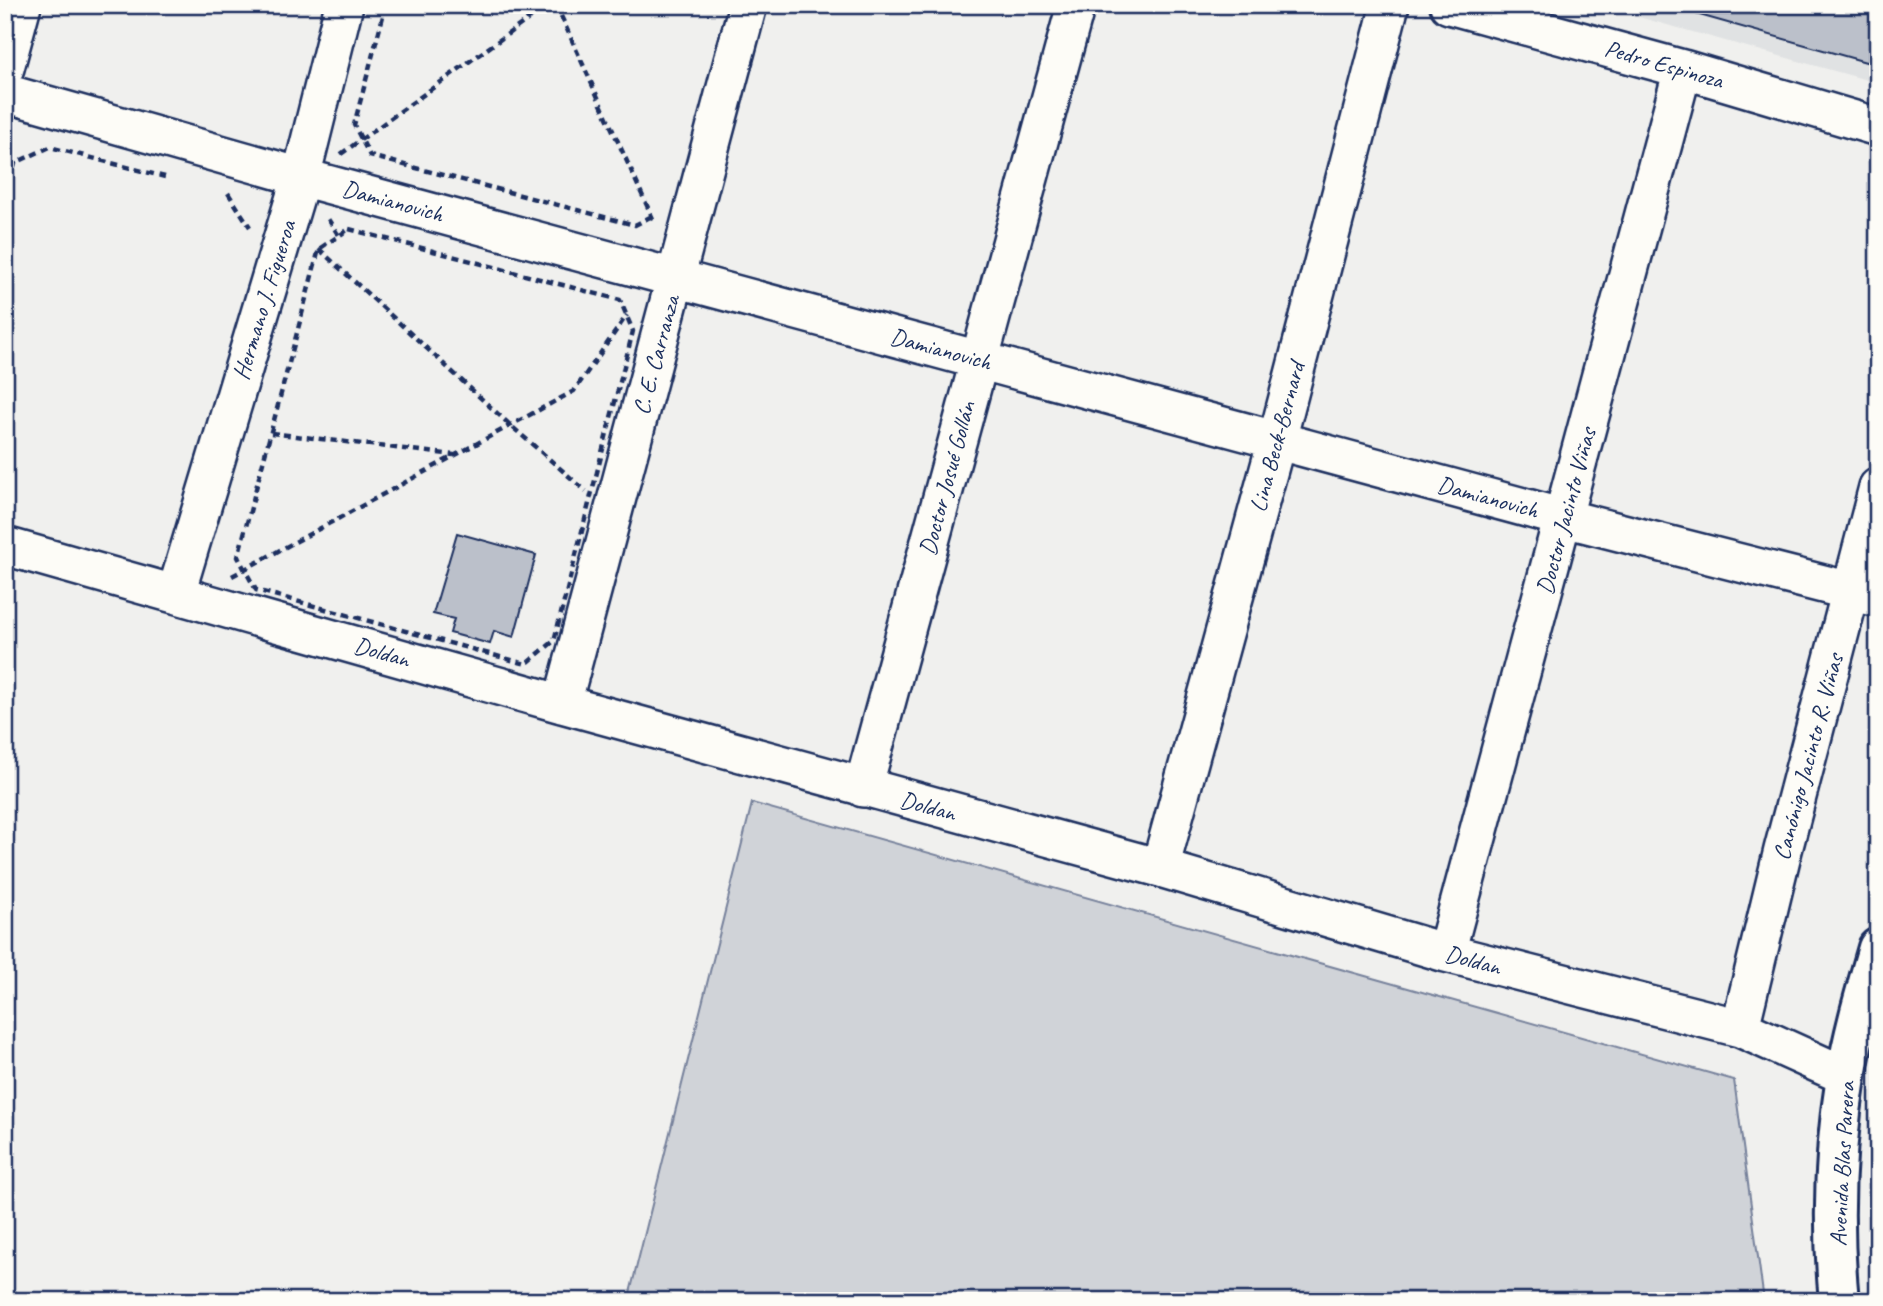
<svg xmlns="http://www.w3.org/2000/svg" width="1883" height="1306" font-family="Caveat,sans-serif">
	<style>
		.built { fill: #e0e2e3 }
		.green { fill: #d0d3d8; stroke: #76819b; stroke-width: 2 }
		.building { fill: #bbc0ca; stroke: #1b2f5e; stroke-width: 2 }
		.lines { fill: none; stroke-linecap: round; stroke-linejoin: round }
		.street-casing { stroke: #1b2f5e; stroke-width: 42 }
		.primary-casing { stroke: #1b2f5e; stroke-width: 44 }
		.path { stroke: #1b2f5e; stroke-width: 4.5; stroke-dasharray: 7 5; stroke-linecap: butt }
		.street { stroke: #fdfcf7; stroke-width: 37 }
		.primary { stroke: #fdfcf7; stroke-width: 38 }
		.labels { text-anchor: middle; stroke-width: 5; stroke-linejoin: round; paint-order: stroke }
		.street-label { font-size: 24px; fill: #1b2f5e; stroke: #fdfcf7 }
	</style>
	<rect width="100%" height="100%" fill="#f0f0ee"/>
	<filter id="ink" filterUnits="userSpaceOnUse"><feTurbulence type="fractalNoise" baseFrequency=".0143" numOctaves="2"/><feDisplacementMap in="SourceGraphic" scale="14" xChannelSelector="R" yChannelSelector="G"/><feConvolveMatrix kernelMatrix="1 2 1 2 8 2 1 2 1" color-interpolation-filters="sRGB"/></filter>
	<g filter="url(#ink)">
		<path class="built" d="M1595,5H1878V83Z"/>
		<path class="green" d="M752,803L1734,1080L1764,1301H628Z"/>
		<path class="building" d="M1664,5H1878V48L1873,64Z
			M457,533L536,555L514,637L494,631L490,644L450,633L454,619L433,614Z"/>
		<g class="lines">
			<g class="street-casing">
				<path id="street" d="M1449,5L1683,69L1878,127
					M5,68L22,5
					M5,93L301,177L1564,518L1878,598
					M5,546L562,704L1160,868L1446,953L1740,1028L1846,1076
					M176,593L301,177L344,5
					M562,704L748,5
					M863,788L1076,5
					M1160,868L1277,440L1390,5
					M1446,953L1683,69
					M1740,1028L1783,850L1878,487"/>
			</g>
			<g class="primary-casing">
				<path id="primary" d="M1839,1301C1832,1228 1834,1150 1846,1077C1853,1033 1866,990 1878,948"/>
			</g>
			<path class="path" d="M386,5L354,125L370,156L635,225L654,215
				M556,5L654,221
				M341,154L548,5
				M228,193L250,227
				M5,203L15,163L50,147L165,177
				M328,219L339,236
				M349,229L620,300L633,331L554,641L526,664L256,590L238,557L319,249Z
				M319,249L510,425L586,491
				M271,433L454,455
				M232,576L574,391L627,315"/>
			<use href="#street" class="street"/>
			<use href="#primary" class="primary"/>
		</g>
	</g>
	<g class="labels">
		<g class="street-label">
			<text transform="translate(1664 64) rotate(16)" y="8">Pedro Espinoza</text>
			<text transform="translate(393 201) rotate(15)" y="8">Damianovich</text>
			<text transform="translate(264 300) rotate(-73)" y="8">Hermano J. Figueroa</text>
			<text transform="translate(941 349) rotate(15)" y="8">Damianovich</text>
			<text transform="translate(656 355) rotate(-75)" y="8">C. E. Carranza</text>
			<text transform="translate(1277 437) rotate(-75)" y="8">Lina Beck-Bernard</text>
			<text transform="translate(947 478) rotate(-75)" y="8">Doctor Josué Gollán</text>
			<text transform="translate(1488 497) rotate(15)" y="8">Damianovich</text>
			<text transform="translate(1566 511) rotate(-75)" y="8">Doctor Jacinto Viñas</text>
			<text transform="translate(382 652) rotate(16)" y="8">Doldan</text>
			<text transform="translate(1808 757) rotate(-75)" y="8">Canónigo Jacinto R. Viñas</text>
			<text transform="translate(928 806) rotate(15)" y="8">Doldan</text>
			<text transform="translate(1473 960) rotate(15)" y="8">Doldan</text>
			<text transform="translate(1842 1164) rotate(-87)" y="8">Avenida Blas Parera</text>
		</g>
	</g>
	<rect width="1883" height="1306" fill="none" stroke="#fdfcf7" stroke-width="28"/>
	<rect x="14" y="14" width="1855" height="1278" fill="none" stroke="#1b2f5e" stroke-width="2.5" filter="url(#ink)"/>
</svg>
